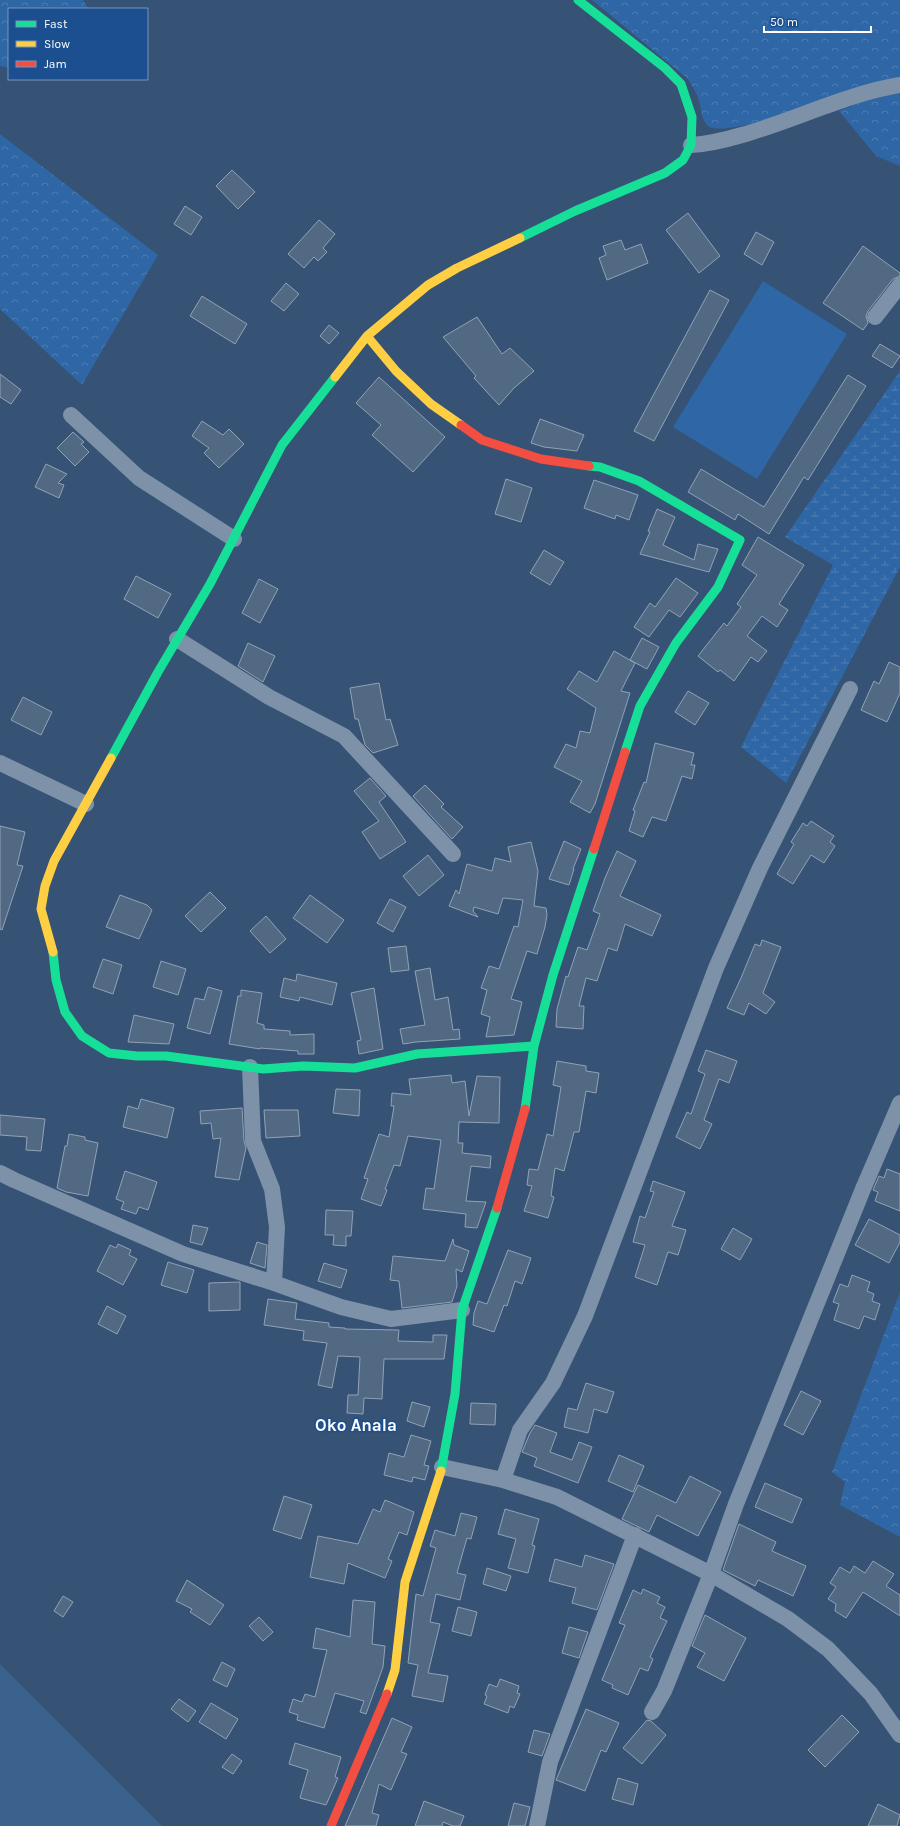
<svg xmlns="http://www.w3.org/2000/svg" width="900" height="1826" font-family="Karla,sans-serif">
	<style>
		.green { fill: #2f66a5 }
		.forest { fill: url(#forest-crowns) }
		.wetland { fill: url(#wetland-marsh) }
		.water { fill: #3b618d }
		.building { fill: #526984; stroke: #92a2b6 }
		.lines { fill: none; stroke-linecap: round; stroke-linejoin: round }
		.street { stroke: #7d92a8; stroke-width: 16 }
		.fast { stroke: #16e098; stroke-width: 9 }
		.slow { stroke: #ffcf43; stroke-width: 9 }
		.jam { stroke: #f24e42; stroke-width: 9 }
		.labels { text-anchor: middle; stroke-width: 3; stroke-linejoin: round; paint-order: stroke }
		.quarter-label { font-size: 17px; font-weight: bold; fill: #fff; stroke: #1b4f8f }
	</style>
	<defs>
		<pattern id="forest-crowns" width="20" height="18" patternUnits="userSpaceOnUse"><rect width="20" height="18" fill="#2f66a5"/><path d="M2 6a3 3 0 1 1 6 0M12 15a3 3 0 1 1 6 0" fill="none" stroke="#4e7db2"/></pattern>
		<pattern id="wetland-marsh" width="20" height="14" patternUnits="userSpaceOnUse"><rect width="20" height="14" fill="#2f66a5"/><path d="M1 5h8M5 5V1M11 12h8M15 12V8" fill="none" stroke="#4e7db2"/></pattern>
	</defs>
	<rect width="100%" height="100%" fill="#365274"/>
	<path class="green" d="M763,281L847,334L757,479L673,427Z"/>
	<path class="forest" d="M0,0H83L89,9H9V68L0,66Z
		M592,0H900V79C874,87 724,141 708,126C700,119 702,107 698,98C696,91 691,85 688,79Z
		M900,91V166L876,156L839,111L881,94Z
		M0,134L158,255L82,385L0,309Z
		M900,1292V1537L840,1505L845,1482L832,1472Z"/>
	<path class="wetland" d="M900,371V567L786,783L741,747L833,565L785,537Z"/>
	<path class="water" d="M0,1664L162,1826H0Z"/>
	<path class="building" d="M232,170L255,192L238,209L216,186Z
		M185,206L202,217L191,235L174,224Z
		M688,213L720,256L699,273L666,230Z
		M319,220L335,234L323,248L327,252L318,261L314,257L304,268L288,254Z
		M756,232L774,242L762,265L744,254Z
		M621,240L625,250L641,244L648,263L607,280L599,258L606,255L603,246Z
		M863,246L900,273V276L893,279L868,311L866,316L868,323L863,330L823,303Z
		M286,283L299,294L284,311L271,301Z
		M710,290L729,300L654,441L634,431Z
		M202,296L247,324L235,344L190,316Z
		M477,317L502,354L510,348L534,371L514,388L499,405L474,378L476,376L443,337Z
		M329,325L339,333L329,344L320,336Z
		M880,344L900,356L892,368L872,356Z
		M0,374L21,390L11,404L0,397Z
		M848,375L866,386L808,480L804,477L769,534L738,514L735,520L688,492L701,469L764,507Z
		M379,377L445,437L413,472L372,435L381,425L356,403Z
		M540,419L584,435L577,451L544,447L531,443Z
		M202,421L223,435L229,429L244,444L219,468L204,453L209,448L192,436Z
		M73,432L84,442L81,444L89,452L75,466L57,448Z
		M46,464L67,474L58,483L64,485L59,498L35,487Z
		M506,479L532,488L521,522L495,514Z
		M594,480L638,495L629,520L616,515L615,519L584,508Z
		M657,509L675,517L663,545L694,560L698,544L718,549L709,572L640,554L650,532L648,531Z
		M758,537L804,565L779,604L788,610L777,627L762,616L747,636L767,651L758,662L751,657L734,681L720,670L718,672L698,656L724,623L727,626L741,607L737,604L757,575L742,565Z
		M544,550L564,562L550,585L530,573Z
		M136,576L171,594L158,618L124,599Z
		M676,578L698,593L680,617L669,610L649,637L634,627L650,603L655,607Z
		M259,579L278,589L260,623L242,613Z
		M642,638L659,647L647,669L630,660Z
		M248,643L275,656L263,682L238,666Z
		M614,651L635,663L621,691L630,693L595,804L590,813L570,802L582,781L554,767L566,744L576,748L580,731L590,733L596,708L567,689L579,671L597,682Z
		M889,662L900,667V693L887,722L861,710L874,681L879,684Z
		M379,683L386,720L390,719L398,745L373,753L365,745L358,719H355L350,688Z
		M688,691L709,703L695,725L675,712Z
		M23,697L52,712L41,735L11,720Z
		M655,743L694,753L691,765H695L692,779L682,776L666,821L652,817L643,837L629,831L635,811L633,810L644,782L646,783Z
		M370,778L386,796L379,802L406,842L380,859L362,832L379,821L354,791Z
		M425,785L444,804L441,807L463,827L452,839L413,796Z
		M811,821L834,836L830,842L835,846L824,863L811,855L793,884L777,874L794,844L791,842L803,823L807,826Z
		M0,826L25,832L17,865L23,866L2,930L0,929Z
		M564,841L581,849L573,869H574L569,885L549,879Z
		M531,842L538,871L534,906L546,908L547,915L545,927L537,954L527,951L511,999L522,1002L514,1035L486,1037L490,1017L481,1014L487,990L481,988L489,966L499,969L514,926L518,927L523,900L503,898L498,914L474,907L473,911L478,917L449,906L456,890L459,894L467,864L492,871L495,858L511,862L508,847Z
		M617,851L636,861L620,896L661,915L652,936L625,924L617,951L608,948L597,981L586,978L579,1006H584L583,1029L556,1027L557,1009L566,976L568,977L578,947L587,950L600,914L593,911L605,878Z
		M428,855L444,875L419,896L403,876Z
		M210,892L226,908L201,932L185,916Z
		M120,895L147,905L152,910L139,939L106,927Z
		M310,895L344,920L327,943L293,918Z
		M390,899L406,907L393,932L377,923Z
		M266,916L286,939L270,953L250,931Z
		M762,940L781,947L763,993L775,1002L766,1014L749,1003L744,1015L727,1008L741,978L755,944L760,946Z
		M406,946L409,970L391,972L388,948Z
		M103,959L122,965L113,994L93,987Z
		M161,961L186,969L178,995L153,987Z
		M430,968L435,1000L448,997L453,1030L459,1029L460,1039L416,1042L403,1044L400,1029L425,1025L415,971Z
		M297,974L337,983L332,1005L300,997L299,1001L280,997L284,978L296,981Z
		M208,987L222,991L210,1034L187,1028L195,998L204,1000Z
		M374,988L383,1049L359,1054L357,1041L361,1040L351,993Z
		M241,990L262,993L257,1023L264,1025V1029L290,1031V1035L314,1034V1054H298V1051L260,1048V1049L229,1044L238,996H241Z
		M134,1015L174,1024L169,1044L128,1042Z
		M706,1050L737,1061L729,1083L719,1079L704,1120L712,1124L700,1149L676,1137L687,1112L691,1114L705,1074L698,1071Z
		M557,1061L586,1066V1071L599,1073L596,1093L586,1091L579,1132H574L564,1171L555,1168L551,1196L554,1197L548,1218L524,1211L532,1186L527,1185L529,1169L538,1170L547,1134L553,1136L561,1087L553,1085Z
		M451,1075L452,1083L465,1081L469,1116L477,1076L500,1077L499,1123L459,1122L458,1143H463L462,1153L491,1156L490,1168L471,1166L466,1201L486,1202L477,1228L465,1227L466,1214L423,1209L426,1188L434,1189L441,1140L408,1136L400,1166L394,1165L385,1189L387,1190L381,1206L361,1199L368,1179L364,1178L379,1134L389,1137L394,1106H391L392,1093L411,1095L409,1079Z
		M336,1089L360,1090L359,1116L333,1113Z
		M141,1099L174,1108L167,1138L123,1127L128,1106L138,1109Z
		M242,1108L244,1141L246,1148L239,1180L215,1177L221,1138L213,1139L211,1123L201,1124L200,1111Z
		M264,1110H298L300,1136L266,1138Z
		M0,1115L45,1119L41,1151L26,1150L27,1137L0,1135Z
		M69,1134L85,1137V1140L98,1143L88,1196L66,1192L57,1188L65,1146H67Z
		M887,1169L900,1174V1211L875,1201L878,1192L873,1190L879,1176L884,1178Z
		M125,1171L157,1182L148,1210L139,1207L136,1214L121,1209L124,1202L116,1199Z
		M653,1181L685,1192L672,1226L686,1230L678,1255L668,1252L657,1285L635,1277L645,1245L633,1242L640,1216L645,1218L654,1192L650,1191Z
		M326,1210L353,1211L351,1236H346V1246L333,1245L334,1235H325Z
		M869,1219L900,1235V1242L889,1263L855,1245Z
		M193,1225L208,1228L202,1245L190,1242Z
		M733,1228L752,1239L740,1260L721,1249Z
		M453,1239L454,1245L469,1251L462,1272L456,1269L457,1286L452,1302L402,1308L399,1281L390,1280L393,1256L445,1261Z
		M257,1242L267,1245L265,1268L250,1263Z
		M118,1244L131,1250L129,1255L137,1259L123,1285L97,1271L110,1245L116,1248Z
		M508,1250L531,1258L522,1284L515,1281L507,1306L504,1305L494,1332L473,1325L474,1313L478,1301L487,1304Z
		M168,1262L194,1270L187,1293L161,1285Z
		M324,1263L347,1270L341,1288L318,1281Z
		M852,1275L870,1282L867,1291L874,1294L872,1301L880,1304L875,1320L864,1316L859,1329L834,1320L839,1304L833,1302L840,1284L848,1287Z
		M240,1282V1310L209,1311V1283Z
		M268,1299L297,1303L295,1319L329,1323V1327L345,1328V1329L399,1330L398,1341L433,1342V1335H447L444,1359H384L382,1399L364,1398L363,1414L347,1413L348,1395H358L360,1357L338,1356L332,1388L318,1385L327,1343L303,1340L304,1331L264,1325Z
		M107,1306L126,1316L117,1334L98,1324Z
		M586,1383L614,1392L607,1413L594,1409L588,1433L564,1427L568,1408L577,1410Z
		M801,1391L821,1401L803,1435L784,1425Z
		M412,1402L430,1407L424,1427L407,1421Z
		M471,1403L496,1404L495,1425L470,1424Z
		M535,1425L557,1433L550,1452L572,1460L579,1442L592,1447L578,1483L534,1466L537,1458L522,1452L530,1433Z
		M411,1435L431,1441L424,1465L429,1466L425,1480L413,1477L412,1482L384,1475L389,1453L404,1457Z
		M619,1455L644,1466L633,1492L608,1481Z
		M690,1476L721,1492L698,1536L657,1515L649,1532L622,1519L638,1485L676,1503Z
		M765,1483L802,1499L792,1523L755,1507Z
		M284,1496L312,1505L301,1539L273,1530Z
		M385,1500L414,1512L407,1535L399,1532L388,1559L392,1561L385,1578L348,1563L344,1584L310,1577L318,1536L358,1544L373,1509L380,1512Z
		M505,1509L539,1519L532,1545L535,1546L528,1573L508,1568L516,1539L498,1534Z
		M461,1513L477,1517L471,1539L467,1538L457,1573L466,1575L460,1600L436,1594L430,1622L440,1624L428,1673L448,1676L443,1702L412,1696L418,1665L408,1663L416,1594L423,1596L436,1548L430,1546L435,1530L455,1536Z
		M739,1524L776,1542L772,1551L806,1566L793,1596L758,1580L755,1586L723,1570Z
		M585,1555L614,1564L597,1610L572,1603L576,1588L549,1581L555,1559L582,1567Z
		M873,1561L894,1574L886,1586L900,1595V1616L863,1592L846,1618L835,1611L836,1604L828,1599L836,1587L830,1583L840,1567L850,1573L854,1566L865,1573Z
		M487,1568L511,1576L506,1591L483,1584Z
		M187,1580L224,1605L210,1625L190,1612L192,1609L176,1601Z
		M643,1589L660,1597L657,1603L665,1607L660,1618L667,1621L650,1657L653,1659L648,1671L640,1668L628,1695L612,1688L613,1685L602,1680L625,1625L619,1623L633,1590L641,1594Z
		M63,1596L73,1602L63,1617L54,1611Z
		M353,1600L375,1602L372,1644L385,1646L383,1667L366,1714L360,1712L364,1701L335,1693L324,1728L297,1720L298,1715L289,1712L293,1699L302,1702L305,1694L315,1697L327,1650L313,1648L316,1628L350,1637Z
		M458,1607L477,1612L471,1636L452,1631Z
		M705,1615L746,1638L724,1681L697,1667L705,1653L692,1646Z
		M259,1617L273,1632L263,1641L249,1626Z
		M569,1627L588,1632L579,1658L562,1653Z
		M222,1662L235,1669L227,1687L213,1680Z
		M500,1679L519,1686L517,1693L520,1694L514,1708L510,1706L508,1713L484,1704L487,1696L485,1695L489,1684L497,1687Z
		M179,1699L196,1711L188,1722L171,1709Z
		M211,1703L238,1719L226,1739L199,1722Z
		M586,1709L619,1723L606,1752L601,1750L585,1791L556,1780Z
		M842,1715L859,1732L825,1767L808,1750Z
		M392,1718L412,1727L401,1752L407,1754L391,1790L379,1784L372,1813L379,1815L376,1826H345Z
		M647,1720L651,1721L666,1735L642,1764L623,1748Z
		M534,1730L550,1734L542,1756L528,1752Z
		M295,1743L341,1757L335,1777L338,1778L326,1805L300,1798L308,1770L289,1764Z
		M232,1754L242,1761L233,1774L222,1767Z
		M618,1778L638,1784L633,1805L612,1799Z
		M424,1801L464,1816L460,1826H453L443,1822L442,1826H415Z
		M514,1803L530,1807L525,1826H508Z
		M878,1804L900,1815L897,1826H868Z"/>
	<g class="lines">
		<path class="street" d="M691,145C709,144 725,140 742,135C795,120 846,94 900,85
			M875,317L900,285
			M71,415L139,478L234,539
			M177,639L269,697L344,736L453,854
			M0,763L86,804
			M250,1067L253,1141L272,1189L277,1227L274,1283
			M0,1173L14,1180L183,1254L274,1283L341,1307L391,1319L462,1310
			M442,1467L503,1480L557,1497L711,1574L788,1619L828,1649L871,1694L900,1735
			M503,1480L520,1430L553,1383L585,1316L716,968L760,868L850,689
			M652,1712L664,1691L711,1574L736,1504L863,1189L900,1103
			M537,1826L550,1762L635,1535"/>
		<path class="fast" d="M520,238L575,211L665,173L683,160L691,145L692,117L681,84L665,68L578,0
			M589,466L600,467L639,481L740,540L718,587L676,643L640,706L625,752
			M111,758L158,672L210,584L282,445L335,377
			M53,952L56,980L65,1012L82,1036L109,1053L137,1056H166L263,1069L303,1066L355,1068L417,1054L534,1046
			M525,1109L534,1046L553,975L594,849
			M441,1471L455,1394L462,1310L497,1208"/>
		<path class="slow" d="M367,336L396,371L431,404L461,425
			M335,377L367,336L428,285L457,268L520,238
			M53,952L41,909L45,886L54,861L111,758
			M387,1694L395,1670L405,1582L441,1471"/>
		<path class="jam" d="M461,425L482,440L541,459L589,466
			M594,849L625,752
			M497,1208L525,1109
			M331,1826L387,1694"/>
	</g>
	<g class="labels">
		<g class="quarter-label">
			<text x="356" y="1431">Oko Anala</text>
		</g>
	</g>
	<rect x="8" y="8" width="140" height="72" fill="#1b4f8f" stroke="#7695bc"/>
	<rect x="16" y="21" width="20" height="6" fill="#16e098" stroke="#7695bc"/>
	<text x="44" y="28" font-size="12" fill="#ffffff">Fast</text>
	<rect x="16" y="41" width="20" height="6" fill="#ffcf43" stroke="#7695bc"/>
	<text x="44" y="48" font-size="12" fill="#ffffff">Slow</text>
	<rect x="16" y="61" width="20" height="6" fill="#f24e42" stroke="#7695bc"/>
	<text x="44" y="68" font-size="12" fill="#ffffff">Jam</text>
	<path d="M764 26v6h107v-6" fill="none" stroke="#ffffff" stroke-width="2"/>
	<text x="770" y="26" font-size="12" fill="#ffffff" stroke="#1b4f8f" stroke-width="3" paint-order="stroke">50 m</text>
</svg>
